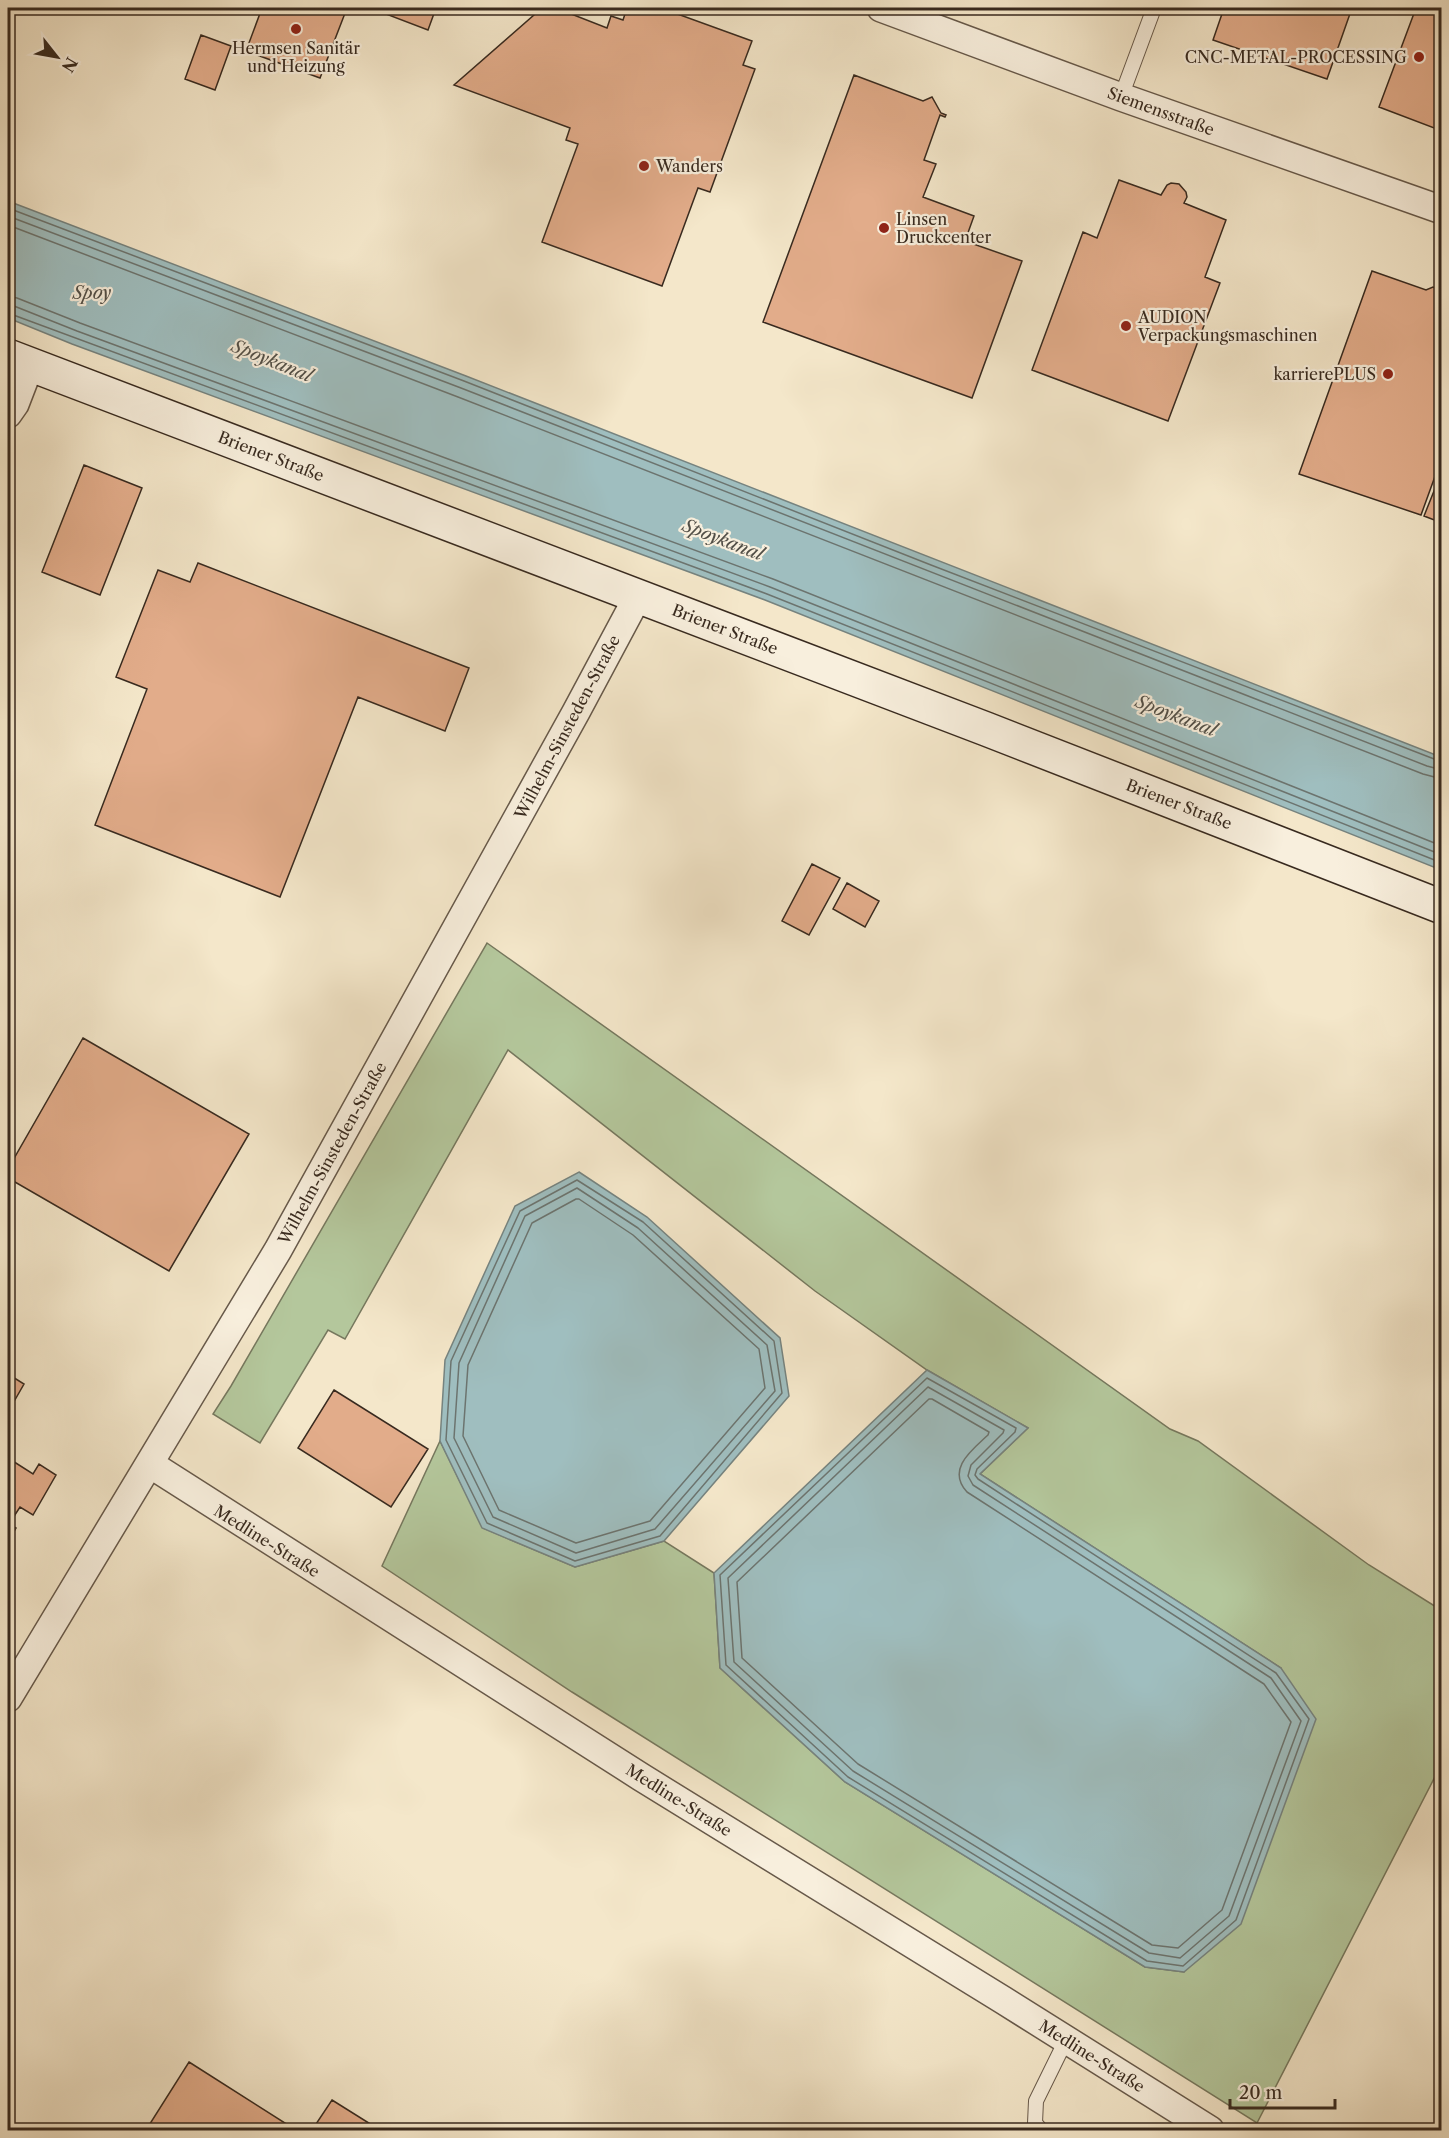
<svg xmlns="http://www.w3.org/2000/svg" width="1449" height="2138" font-family="'Libre Caslon Text',serif">
	<style>
		.green { fill: #b4c79c; stroke: #76785e; stroke-width: 1.5 }
		.water { fill: #9fbebf; stroke: #76837f; stroke-width: 1.5 }
		.lines { fill: none; stroke-linecap: round; stroke-linejoin: round }
		.shore { stroke: #6c746f; stroke-width: 1.5 }
		.building { fill: #e2ac8a; stroke: #382a1f; stroke-width: 1.5 }
		.lane-casing { stroke: #67594a; stroke-width: 16 }
		.street-casing { stroke: #67594a; stroke-width: 30 }
		.secondary-casing { stroke: #382a1f; stroke-width: 36 }
		.lane { stroke: #f8efdd; stroke-width: 14 }
		.street { stroke: #f8efdd; stroke-width: 27 }
		.secondary { stroke: #f8efdd; stroke-width: 33 }
		.poi-dot { fill: #8f2418; stroke: #f8efdd; stroke-width: 2 }
		.labels { text-anchor: middle; stroke-width: 4.5; stroke-linejoin: round; paint-order: stroke }
		.poi-label { font-size: 16px; fill: #382a1f; stroke: #f8efdd; text-anchor: start }
		.street-label { font-size: 16px; fill: #382a1f; stroke: #f8efdd }
		.water-label { font-size: 18px; font-style: italic; fill: #524f47; stroke: #f8efdd }
	</style>
	<rect width="100%" height="100%" fill="#f4e7ca"/>
	<filter id="stains"><feTurbulence type="fractalNoise" baseFrequency=".00333" numOctaves="4"/><feColorMatrix values="0 0 0 0 .2 0 0 0 0 .09 0 0 0 0 .02 0 0 0 .5 -.17"/></filter>
	<radialGradient id="worn" r=".72"><stop offset=".6" stop-color="#630" stop-opacity="0"/><stop offset="1" stop-color="#630" stop-opacity=".3"/></radialGradient>
	<path class="green" d="M487,943L1170,1429L1198,1441L1369,1565L1441,1610V1765L1257,2123L572,1692L382,1566L440,1441L483,1528L575,1567L664,1541L714,1573L720,1668L845,1782L1145,1967L1184,1972L1281,1668L980,1474L1028,1428L927,1370L815,1291L508,1050L345,1339L328,1330L260,1443L213,1414L231,1386Z"/>
	<path class="water" d="M8,201L466,376L1441,757V870L765,600L72,344L8,318Z
		M579,1172L647,1217L780,1338L789,1396L664,1541L575,1567L482,1528L440,1441L445,1360L515,1206Z
		M927,1370L1028,1428L980,1474L1281,1668L1316,1719L1241,1924L1184,1972L1145,1967L845,1782L720,1668L714,1573Z"/>
	<g class="lines">
		<path class="shore" d="M8,208L464,381L931,565L1442,762
			M8,216L461,388L1427,766L1442,770
			M8,225L458,397L1423,774L1442,779
			M8,296L17,298L80,323L773,579L1442,846
			M8,305L14,306L77,331L770,587L1442,855
			M8,313L767,594L1442,863
			M577,1180L643,1222L774,1341L782,1393L660,1536L575,1561L487,1523L446,1440L451,1361L520,1211Z
			M577,1188L638,1228L767,1345L775,1391L655,1529L576,1553L493,1517L454,1438L459,1363L525,1216Z
			M576,1199H579L633,1235L759,1349L765,1388L650,1521L576,1543L499,1510L463,1436L468,1365L532,1223Z
			M927,1378L1016,1428L1015,1432L977,1469L975,1475L978,1479L1276,1673L1309,1719L1236,1920L1183,1966L1147,1961L848,1777L726,1665L720,1575Z
			M928,1387L1004,1430L1003,1433L971,1465L968,1476L973,1485L1271,1678L1301,1721L1229,1916L1180,1958L1149,1953L853,1771L734,1662L728,1578Z
			M929,1399H932L989,1432L988,1435C972,1450 946,1469 967,1492L1264,1684L1291,1722L1222,1910L1178,1948L1152,1945L858,1764L742,1658L737,1582Z"/>
	</g>
	<path class="building" d="M262,8H347L320,78L246,51Z
		M380,8H436L428,30L378,11Z
		M542,8H556L607,28L611,16L623,20L627,8H661L752,41L743,65L755,69L710,192L698,188L662,286L542,242L578,144L566,140L570,128L454,85Z
		M1224,8H1352L1327,79L1213,40Z
		M1416,8H1442V131L1379,107Z
		M201,35L231,46L215,90L185,79Z
		M854,75L923,101L932,97L941,113L946,115L945,117L940,115L924,160L936,164L923,197L974,216L965,241L1022,261L972,398L763,322Z
		M1119,180L1161,195L1167,185L1171,183L1179,184L1186,192L1187,197L1184,203L1226,220L1205,277L1220,283L1168,421L1032,370L1083,232L1097,238Z
		M1372,271L1426,290L1433,287L1442,290V457L1421,515L1299,474Z
		M84,465L142,488L100,595L42,572Z
		M1442,471V523L1424,516Z
		M198,563L469,668L445,731L358,697L280,897L95,825L147,689L116,677L158,570L190,582Z
		M812,864L840,878L809,935L782,921Z
		M847,883L879,901L865,927L833,909Z
		M83,1038L249,1134L169,1271L8,1178V1169Z
		M8,1374L24,1384L8,1412Z
		M334,1390L428,1449L391,1507L298,1448Z
		M8,1458L33,1474L39,1464L56,1475L33,1515L20,1507L9,1524L16,1528L8,1542Z
		M189,2062L296,2130H146Z
		M332,2100L380,2130H312Z"/>
	<g class="lines">
		<g class="lane-casing">
			<path id="lane" d="M1121,97L1154,8
				M1041,2130L1035,2123L1036,2101L1066,2040"/>
		</g>
		<g class="street-casing">
			<path id="street" d="M881,8L1121,97L1442,210
				M8,414L15,404L30,365
				M150,1464L641,1777L1003,2000L1210,2130
				M8,1698L278,1250L576,712L638,596"/>
		</g>
		<g class="secondary-casing">
			<path id="secondary" d="M8,356L986,729L1442,907"/>
		</g>
		<use href="#lane" class="lane"/>
		<use href="#street" class="street"/>
		<use href="#secondary" class="secondary"/>
	</g>
	<g class="poi-dot">
		<circle cx="296" cy="29" r="6"/>
		<circle cx="1419" cy="57" r="6"/>
		<circle cx="644" cy="166" r="6"/>
		<circle cx="884" cy="228" r="6"/>
		<circle cx="1126" cy="326" r="6"/>
		<circle cx="1388" cy="374" r="6"/>
	</g>
	<g class="labels">
		<g class="poi-label">
			<text x="296" y="54" text-anchor="middle">Hermsen Sanitär<tspan x="296" dy="18">und Heizung</tspan></text>
			<text x="1407" y="63" text-anchor="end">CNC-METAL-PROCESSING</text>
			<text x="656" y="172">Wanders</text>
			<text x="896" y="225">Linsen<tspan x="896" dy="18">Druckcenter</tspan></text>
			<text x="1138" y="323">AUDION<tspan x="1138" dy="18">Verpackungsmaschinen</tspan></text>
			<text x="1376" y="380" text-anchor="end">karrierePLUS</text>
		</g>
		<g class="street-label">
			<text transform="translate(1161 111) rotate(20)" y="6">Siemensstraße</text>
			<text transform="translate(271 456) rotate(21)" y="6">Briener Straße</text>
			<text transform="translate(725 629) rotate(21)" y="6">Briener Straße</text>
			<text transform="translate(567 727) rotate(-62)" y="6">Wilhelm-Sinsteden-Straße</text>
			<text transform="translate(1179 804) rotate(21)" y="6">Briener Straße</text>
			<text transform="translate(332 1153) rotate(-61)" y="6">Wilhelm-Sinsteden-Straße</text>
			<text transform="translate(267 1541) rotate(32)" y="6">Medline-Straße</text>
			<text transform="translate(679 1800) rotate(32)" y="6">Medline-Straße</text>
			<text transform="translate(1092 2056) rotate(32)" y="6">Medline-Straße</text>
		</g>
		<g class="water-label">
			<text x="92" y="299">Spoy</text>
			<text transform="translate(272 361) rotate(22)" y="6">Spoykanal</text>
			<text transform="translate(723 540) rotate(21)" y="6">Spoykanal</text>
			<text transform="translate(1176 716) rotate(21)" y="6">Spoykanal</text>
		</g>
	</g>
	<rect width="1449" height="2138" fill="none" stroke="#f4e7ca" stroke-width="30"/>
	<rect x="9" y="9" width="1431" height="2120" fill="none" stroke="#382a1f" stroke-width="3"/>
	<rect x="15" y="15" width="1419" height="2108" fill="none" stroke="#382a1f" stroke-width="1.5"/>
	<g transform="translate(57 57) rotate(121)" stroke="#f8efdd" stroke-width="4.5" paint-order="stroke">
	<path d="M0-4.5L10 22L0 15L-10 22Z" fill="#382a1f"/>
	<text y="-9" font-size="16" font-weight="bold" text-anchor="middle" fill="#382a1f">N</text>
	</g>
	<path d="M1230 2099v9h105v-9" fill="none" stroke="#382a1f" stroke-width="3"/>
	<text x="1239" y="2099" font-size="18" fill="#382a1f" stroke="#f8efdd" stroke-width="4.5" paint-order="stroke">20 m</text>
	<rect width="100%" height="100%" filter="url(#stains)"/>
	<rect width="100%" height="100%" fill="url(#worn)"/>
</svg>
